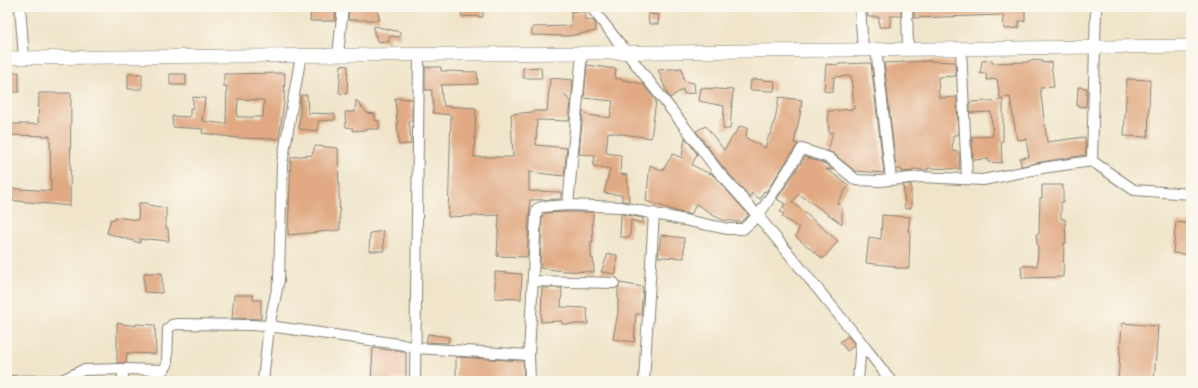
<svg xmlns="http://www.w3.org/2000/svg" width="1198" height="388" font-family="Itim,sans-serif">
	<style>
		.building { fill: #e1aa84; fill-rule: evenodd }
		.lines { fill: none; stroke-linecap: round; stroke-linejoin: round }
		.minor-casing { stroke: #868073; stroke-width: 12 }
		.major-casing { stroke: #868073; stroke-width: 14 }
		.minor { stroke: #fff; stroke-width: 10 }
		.major { stroke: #fff; stroke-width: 13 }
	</style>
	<rect width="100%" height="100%" fill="#fbf7ec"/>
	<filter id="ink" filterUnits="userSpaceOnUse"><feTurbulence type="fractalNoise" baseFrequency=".025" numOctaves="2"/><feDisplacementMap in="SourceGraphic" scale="8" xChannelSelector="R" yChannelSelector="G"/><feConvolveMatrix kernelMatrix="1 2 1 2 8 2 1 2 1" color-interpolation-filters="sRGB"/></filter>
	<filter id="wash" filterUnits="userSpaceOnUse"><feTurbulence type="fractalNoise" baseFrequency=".012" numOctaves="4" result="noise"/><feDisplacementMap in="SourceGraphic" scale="16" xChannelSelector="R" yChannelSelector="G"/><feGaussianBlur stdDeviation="0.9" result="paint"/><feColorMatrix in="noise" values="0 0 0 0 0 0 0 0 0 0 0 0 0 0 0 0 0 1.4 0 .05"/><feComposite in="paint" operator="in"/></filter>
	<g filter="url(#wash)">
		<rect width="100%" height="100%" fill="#f0e5ca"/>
		<g id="blocks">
			<path class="building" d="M311,7H336L335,21H310Z
				M349,7H376L380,20H348Z
				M462,7H483V17L461,16Z
				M867,7H901V16H890V27H879V17H868Z
				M914,7H1025V21H1019V28L1004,29L1003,15L914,18Z
				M571,11L585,12V20L594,21L595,23L596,31L569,36L532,35V27L571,26Z
				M648,14L659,15L658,24H649Z
				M374,26L400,32V37L389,36V42L376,41V35H374Z
				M992,60V63L1029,62L1028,61L1042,60V63L1051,62L1054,87L1040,88L1047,142L1085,137L1086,155L1041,162L1021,166L1020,158L1029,157L1026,139L1017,140L1010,97L1000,98L997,79L987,80L986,73L980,74L982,61Z
				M928,61L955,62L956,76L938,77L939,98L957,97L958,135H953L952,151L959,152L960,169L928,168V170L912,169V171L902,172L901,169H896L884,63Z
				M871,63L884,173L855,171L833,153L828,151L833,132L829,133L828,111L854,109L851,76L834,77L833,92L824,91L826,64L839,65V64Z
				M341,65L348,66L347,94L339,93Z
				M587,65L616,69L615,78L643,84L656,101L651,138L608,132L606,153L621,155L620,174L627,175L629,202L622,201V195L604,193L610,169L593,166L595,155L579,154L583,111L588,115L610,118L613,101L584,98Z
				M425,67H441V71L477,72L478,84L441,85L442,100L443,101L444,106L476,108L474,157H513L511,114L533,112V111H547L550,78L573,80L572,96L564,95L571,101L569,121L537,120L536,145L567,148L564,176L529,172V191L561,192V199L530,200L527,257L497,256L499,215L448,217L451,115L433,113V97H432V90H425Z
				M541,67L542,78H523V68Z
				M682,68L684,81L694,83L695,93L684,94L683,89L670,98L667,93L658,70Z
				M19,72V92H7V73Z
				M285,73L284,102L279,139L237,138L202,133L203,129L173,127L172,116L190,117V108H193V97L205,98L202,121L226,124L227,86L224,87V74ZM238,99L264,100L263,117H237Z
				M128,74H142V89H128Z
				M170,74H186V85H170Z
				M753,79L775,81L774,91L750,90L751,80L753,81Z
				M1127,79L1150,80L1148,137L1124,136Z
				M1078,87L1087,88L1086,107L1077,106Z
				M701,88L733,90L730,129H723L724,106L699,101Z
				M39,93H71L70,206L7,200V188L51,191L50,136L7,135V124H38Z
				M301,95H307L308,113L335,114V120L318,121V131L299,129Z
				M779,97L802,100L800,115L794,143L798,144L766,192L764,191L760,199L751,193V198L722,166L696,131L706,126L724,150L740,126L747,128L746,138L765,148L769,135H771L774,121H775Z
				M395,98L412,99V121H409L411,144L399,145Z
				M356,100L367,113L375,114V120L379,121V129H366V130L353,131V128L346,127L345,112H355Z
				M1003,100V141H1001L1002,163L988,162V159L973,160L972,137L993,136L991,112L970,113V102Z
				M685,137L697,154L692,165L710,174L711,173L748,214L747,217L741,222L723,220L710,214L711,213L696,204L691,215L679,212L646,201L650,165L662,171L673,154L682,158Z
				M315,146L338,148L340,230L288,235L291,157L312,155Z
				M805,157L826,164L833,170L826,169L849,185L837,203L842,207V224L799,194L792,202L838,241L823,259L796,237L799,228L782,217L784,214L780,212L785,204L777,199Z
				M911,184V208L905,209L903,185Z
				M1042,185H1063V202H1061V219H1065L1066,243H1064L1063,277L1022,278L1021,266H1037L1038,249L1036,234H1039L1040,198H1042Z
				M139,203H148V205L166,208V228H168L169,241L147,239V240L140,239V243L107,233L111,219L115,220V217L138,220Z
				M568,212H593V220H592L593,242L591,241V258H593L594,272L565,271L540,268L542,217L545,213Z
				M621,214L643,218V223L631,220L630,237H620Z
				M882,215L910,217L908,231H910L909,268H895V266L866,263L869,237L881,239Z
				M1176,222L1191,224V255L1173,253Z
				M383,231L384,251H369L370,233Z
				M661,235L684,238V258L658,257Z
				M608,254L617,255L616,274L601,272Z
				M495,272L522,274L521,299L495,298Z
				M144,273H162V293L144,292Z
				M620,283L643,287L641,314H636L634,342L613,339L618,312V288Z
				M542,288H562L561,307L587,308L588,324H562V321L541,322Z
				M234,295H253V300H261V319L232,318Z
				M117,323L136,326V324L155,325L156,354L127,353L126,363H117Z
				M1122,323L1158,326L1154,381H1118Z
				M428,334L449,337L448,343L426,342Z
				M848,336L854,344V346L847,351L840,342Z
				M373,348L406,352V379L392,378V381H371Z
				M456,357L523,361L524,381H465V378L456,377Z"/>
		</g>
	</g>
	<g filter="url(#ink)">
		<use href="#blocks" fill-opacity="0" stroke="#868073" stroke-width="1"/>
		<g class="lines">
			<g class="minor-casing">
				<path id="minor" d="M20,7L24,58
					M591,7L688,131L717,170L758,216L861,342L891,381
					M860,7L863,50
					M907,7L908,49
					M1096,7L1092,161L1134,190L1191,194
					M961,48L967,179
					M876,49L891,179
					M338,55L343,7
					M568,205L582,53
					M533,281L614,283
					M12,381L62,380L83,370L123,369L163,370L165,368L167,365L168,329L172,325L177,324L249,325L269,326L399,344L416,348L529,355
					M123,381V369
					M263,381L269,326L279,280L282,164L301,55
					M415,381L419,55
					M530,381L529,355L536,215L537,209L541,207L568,205L621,207L728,229H743L758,216L802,149L829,158L856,180L880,181L921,177L983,180L1042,168L1092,161
					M644,381L654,213
					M858,381L861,342"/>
			</g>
			<g class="major-casing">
				<path id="major" d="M7,58L582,53L1191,46"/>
			</g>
			<use href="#minor" class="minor"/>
			<use href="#major" class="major"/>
		</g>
	</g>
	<rect width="1198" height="388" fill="none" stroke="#fbf7ec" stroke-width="24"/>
</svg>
